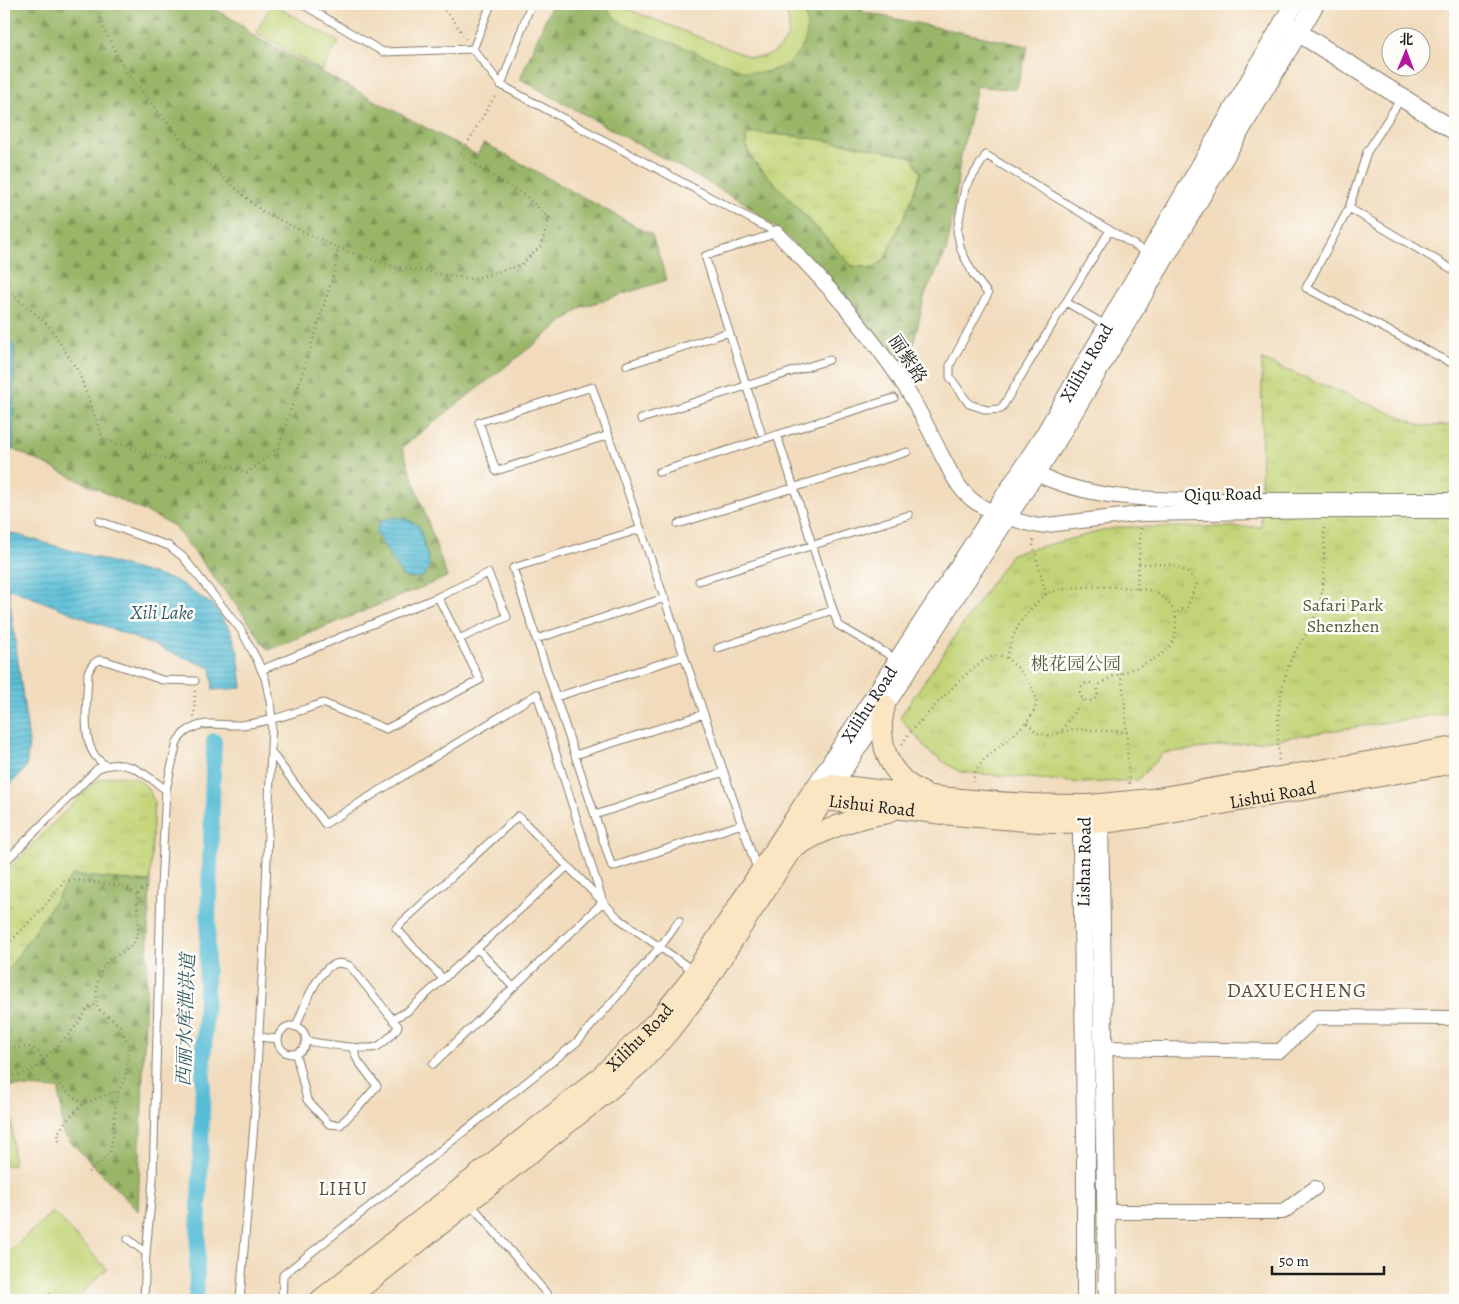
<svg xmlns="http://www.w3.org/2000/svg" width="1459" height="1304" font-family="Alegreya,'Noto Serif SC',serif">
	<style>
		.grass { fill: url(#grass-tufts); stroke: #6f784a }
		.forest { fill: url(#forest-firs); stroke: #5a6942; fill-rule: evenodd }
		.pitch { fill: #c2d477; stroke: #6f784a }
		.water { fill: url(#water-rules); stroke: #3a6d7a }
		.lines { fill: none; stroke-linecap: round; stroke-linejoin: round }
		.canal { stroke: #59bed7; stroke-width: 16 }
		.service-casing { stroke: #867c6c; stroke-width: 9 }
		.minor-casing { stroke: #867c6c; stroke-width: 16 }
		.tertiary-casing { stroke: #867c6c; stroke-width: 20 }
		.secondary-casing { stroke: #867c6c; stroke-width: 22 }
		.path { stroke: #867c6c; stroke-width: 2.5; stroke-dasharray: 1 4; stroke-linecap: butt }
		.service { stroke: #fff; stroke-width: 7 }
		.minor { stroke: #fff; stroke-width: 14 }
		.tertiary { stroke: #fff; stroke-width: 18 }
		.secondary { stroke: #fbe6c4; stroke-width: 20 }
		.labels { text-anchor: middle; stroke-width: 5; stroke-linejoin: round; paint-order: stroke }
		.street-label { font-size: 18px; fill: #1c1c1c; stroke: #fdfcf7 }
		.park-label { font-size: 18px; fill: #565c3c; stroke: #fdfcf7 }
		.water-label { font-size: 19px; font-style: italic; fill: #345d67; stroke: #fdfcf7 }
		.quarter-label { font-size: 20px; letter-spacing: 1px; fill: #5d5042; stroke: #fdfcf7 }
	</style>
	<defs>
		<pattern id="grass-tufts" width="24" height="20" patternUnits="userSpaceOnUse" patternTransform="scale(1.25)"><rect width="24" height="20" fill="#c2d477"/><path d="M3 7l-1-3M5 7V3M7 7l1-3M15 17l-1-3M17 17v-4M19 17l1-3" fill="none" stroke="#a6b566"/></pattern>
		<pattern id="forest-firs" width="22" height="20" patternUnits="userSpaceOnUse" patternTransform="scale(1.25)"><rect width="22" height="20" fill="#99b668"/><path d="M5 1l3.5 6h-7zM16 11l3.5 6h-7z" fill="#7c9355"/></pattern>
		<pattern id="water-rules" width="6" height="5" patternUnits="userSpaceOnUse" patternTransform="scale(1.25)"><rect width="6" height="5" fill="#59bed7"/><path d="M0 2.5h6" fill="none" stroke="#499aae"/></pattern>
	</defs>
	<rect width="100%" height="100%" fill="#fdfcf7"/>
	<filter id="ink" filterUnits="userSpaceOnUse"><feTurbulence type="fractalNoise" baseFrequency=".02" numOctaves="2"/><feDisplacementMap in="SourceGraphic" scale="10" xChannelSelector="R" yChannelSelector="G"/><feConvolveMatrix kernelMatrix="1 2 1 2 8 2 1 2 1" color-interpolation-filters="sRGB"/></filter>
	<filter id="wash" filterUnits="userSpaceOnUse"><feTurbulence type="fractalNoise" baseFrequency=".0096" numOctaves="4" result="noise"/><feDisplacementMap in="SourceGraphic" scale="20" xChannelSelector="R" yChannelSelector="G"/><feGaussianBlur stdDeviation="1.12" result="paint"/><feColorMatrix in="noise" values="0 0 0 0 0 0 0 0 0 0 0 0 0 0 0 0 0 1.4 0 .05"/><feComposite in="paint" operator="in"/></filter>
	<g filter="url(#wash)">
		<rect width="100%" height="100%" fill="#f1dbbc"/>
		<path class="grass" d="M755,133C807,135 859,146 911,156L921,173L909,206L884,260L874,269L852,266L753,160L746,146V136Z
			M1262,360L1422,426L1455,425V712L1263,741L1163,753L1138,780L1083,783L960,772L930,753L900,717L1011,554L1118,527H1261Z
			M114,776C137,776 145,780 154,801L150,882L72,875L4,977V874L90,786L101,779Z"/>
		<path class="forest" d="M4,4H206L244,26L250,34L477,155L484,143L652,235L667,280L582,307L402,447L447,577L268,650L246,618L173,525L13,449L14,345L4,335Z
			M552,4H604L608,11L764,73C796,66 817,36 801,4H862V12L1028,46L1016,90L977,86L960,160L954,212L946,252L925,294L909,364L896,361L786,236L743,202L520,79ZM755,133C808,135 859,146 911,156L921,173L909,206L884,260L874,268L852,266L753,160L746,146V136Z
			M72,875L150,882L138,1211L63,1134L59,1089L10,1086L4,1083V986L6,973Z"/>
		<path class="pitch" d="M272,4L339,42L322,71L256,32Z
			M604,4H621L630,10L750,57C781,61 801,30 781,4H801C822,44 785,80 744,71L624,24L615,18Z
			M4,1105H12L13,1165H4Z
			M53,1212L107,1269L74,1300H4V1256Z"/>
		<path class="water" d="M4,335L14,345L13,449L4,459Z
			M394,517L408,520L419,526L430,565L423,577L409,578L403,577L376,533L380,521Z
			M4,531L177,581L214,606L230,629L238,652L242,688L213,690L211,668L8,588L29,742L26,768L4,791Z"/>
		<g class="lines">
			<path class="canal" d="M196,1300L214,741"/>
		</g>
	</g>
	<g filter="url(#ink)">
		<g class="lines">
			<g class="service-casing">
				<path id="service" d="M302,4L383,52L473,49
					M491,4L473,49L501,85L777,233
					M501,85L531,4
					M1349,208L1367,152L1402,97
					M1455,271L1349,208L1306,288L1455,365
					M1066,302L1110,230
					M1107,326L1066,302L1001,409L987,410L969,404L950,377V365L988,294L973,274L961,250L957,231L965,188L986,155L1149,254
					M627,365L729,332
					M641,419L829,360
					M761,432L705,256L777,233
					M609,435L496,471L479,422L592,387C647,548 702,708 757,869
					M777,435L838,625L898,660
					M659,472L894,398
					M99,521L169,546L183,557L241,630L257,660L265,678L270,701L272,720L264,942L254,1124L240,1300
					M678,524L907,452
					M641,529L513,568L612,867L742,824
					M699,581L909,515
					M438,597L488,573L507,617L459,639
					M536,639L665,598
					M718,648L833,610
					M556,697L684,656
					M271,752L325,824L537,694L603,902L618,918L694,971
					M575,755L704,714
					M105,765C101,762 96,758 94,754C81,736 88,694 88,672L93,664L99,660L106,661L162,680L195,681
					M595,815L724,772
					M4,863L97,769C126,756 144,773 166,790
					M477,948L513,987
					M393,1019L408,1011L568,866
					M278 1040a14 14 0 1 1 28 0a14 14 0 1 1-28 0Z
					M296,1027C302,1011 317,969 335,964C340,962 345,964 350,966L398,1026C396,1032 382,1045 376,1047C366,1051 320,1043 306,1041
					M258,1037L278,1039
					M296,1054L307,1100L329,1124L340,1125L363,1102L377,1086L358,1061L352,1047
					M433,1064L603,902L518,816L396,928L443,979
					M470,1203L552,1300
					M128,1239L146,1253
					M144,1300L146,1253L153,1180L161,887L166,790L177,742C181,735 187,730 195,727C208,721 226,726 241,725C270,722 296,712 323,703L386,729L480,680L438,597L261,670
					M282,1300L283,1275L577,1042L660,947L679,921"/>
			</g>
			<g class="minor-casing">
				<path id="minor" d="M777,233C825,282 868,330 905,387C919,408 930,432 941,454C950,470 956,486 970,498C985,512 1019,522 1039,526L1139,514L1324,511H1455
					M1028,470C1099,506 1174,499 1251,500C1319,500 1387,500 1455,500
					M1103,1048L1280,1051L1316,1017L1455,1018
					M1106,1212H1283L1315,1188"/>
			</g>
			<g class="tertiary-casing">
				<g id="tertiary">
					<path d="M1288,26L1455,131"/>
					<path d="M833,785L1056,442L1315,4"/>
					<path id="s1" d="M814,789L1045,434L1294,4"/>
					<path d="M1091,811L1099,822L1108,1300"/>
					<path d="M1086,1300V1124L1082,851V823L1086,809"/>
				</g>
			</g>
			<g class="secondary-casing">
				<g id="secondary">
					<path d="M885,705C884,713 881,721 882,729C883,757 896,780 922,792"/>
					<path d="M821,788L833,785C916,794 1002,806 1086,805C1108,804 1129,801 1151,799L1455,747"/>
					<path id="s2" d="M817,793L824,800L953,815L1051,823L1110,822L1153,816L1455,763"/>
					<path d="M796,847C825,828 854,818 888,813"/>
					<path id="s3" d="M320,1300L598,1079L659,1019L688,983L814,789"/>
					<path d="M346,1300L607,1092L641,1063L667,1034L699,993L833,785"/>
				</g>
			</g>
			<path class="path" d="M95,4L102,25L126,72L185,144L263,212L338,248L395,267L473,279L521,265L541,246L549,218L526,196L481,169L461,154L496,94
				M437,4L452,18L466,39
				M4,287L49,326L79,373L103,439L178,463L211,460L247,473L279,447L335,270L338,248
				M1034,540L1033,545L1046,594
				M1139,564C1165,564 1181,561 1197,583L1187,607L1175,613
				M1137,589L1141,528
				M1007,658C1012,635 1018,622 1035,605C1038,602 1041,597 1045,595C1060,584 1133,585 1151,591C1164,595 1175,607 1176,621C1176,628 1176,637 1172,643C1156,667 1119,669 1097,686
				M1120,673C1126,698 1126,722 1127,748C1128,761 1129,771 1129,784
				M1080 692a9 9 0 1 1 18 0a9 9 0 1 1-18 0Z
				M194,717L195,690
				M1027,723L1037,733L1050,736L1073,729L1128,732
				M1062,730L1083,699
				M902,744L909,733C926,717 975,657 996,656C1001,655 1007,658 1010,661C1055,703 1036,716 996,749C984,760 975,765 973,782
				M1279,760C1276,726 1278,694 1290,662C1297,646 1309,632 1316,615C1327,587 1324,554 1324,525
				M4,948L44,907L64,881L75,880L116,885L128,888L137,895
				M4,1048L28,1047L37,1050C51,1074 59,1090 84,1103
				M4,1079L24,1073L36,1068L78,1024L87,1009L96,1004
				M59,1141L58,1133L65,1122L84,1103L117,1091
				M88,1172L99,1164L110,1152L113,1136L116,1098L127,1071L128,1044L120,1026L100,1010L96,1004C97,992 97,977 104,966C111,954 131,952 136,938C141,926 137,908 137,895L141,890L150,886
				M49,1294L54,1300"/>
			<use href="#service" class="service"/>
			<use href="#minor" class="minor"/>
			<use href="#tertiary" class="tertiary"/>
			<use href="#secondary" class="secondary"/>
		</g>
	</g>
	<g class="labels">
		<g class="street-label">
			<text transform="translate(908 359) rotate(57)" y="6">丽紫路</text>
			<text dy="6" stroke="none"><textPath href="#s1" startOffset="506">Xilihu Road</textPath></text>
			<text transform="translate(1223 494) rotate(-1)" y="6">Qiqu Road</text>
			<text dy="6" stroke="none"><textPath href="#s1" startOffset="101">Xilihu Road</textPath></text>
			<text dy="6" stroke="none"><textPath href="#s2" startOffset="462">Lishui Road</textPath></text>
			<text dy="6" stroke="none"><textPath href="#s2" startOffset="58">Lishui Road</textPath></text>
			<text transform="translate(1084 862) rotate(-89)" y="6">Lishan Road</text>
			<text dy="6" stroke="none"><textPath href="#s3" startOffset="414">Xilihu Road</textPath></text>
		</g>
		<g class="park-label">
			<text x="1343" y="611">Safari Park<tspan x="1343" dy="21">Shenzhen</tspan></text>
			<text x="1076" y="670">桃花园公园</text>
		</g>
		<g class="water-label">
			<text x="162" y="619">Xili Lake</text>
			<text transform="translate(185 1020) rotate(-88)" y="7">西丽水库泄洪道</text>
		</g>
		<g class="quarter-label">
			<text x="1297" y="997">DAXUECHENG</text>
			<text x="343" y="1195">LIHU</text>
		</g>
	</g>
	<rect width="1459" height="1304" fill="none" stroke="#fdfcf7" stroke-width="20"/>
	<g transform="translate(1406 52) rotate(1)"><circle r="24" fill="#fdfcf7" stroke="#a3a29f"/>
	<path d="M0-4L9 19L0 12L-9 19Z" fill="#b5179e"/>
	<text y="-8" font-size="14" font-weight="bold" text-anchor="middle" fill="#1c1c1c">北</text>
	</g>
	<path d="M1272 1266v8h112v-8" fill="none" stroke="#1c1c1c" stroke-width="2.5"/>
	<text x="1279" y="1266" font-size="15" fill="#1c1c1c" stroke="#fdfcf7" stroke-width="4" paint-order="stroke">50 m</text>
</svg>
